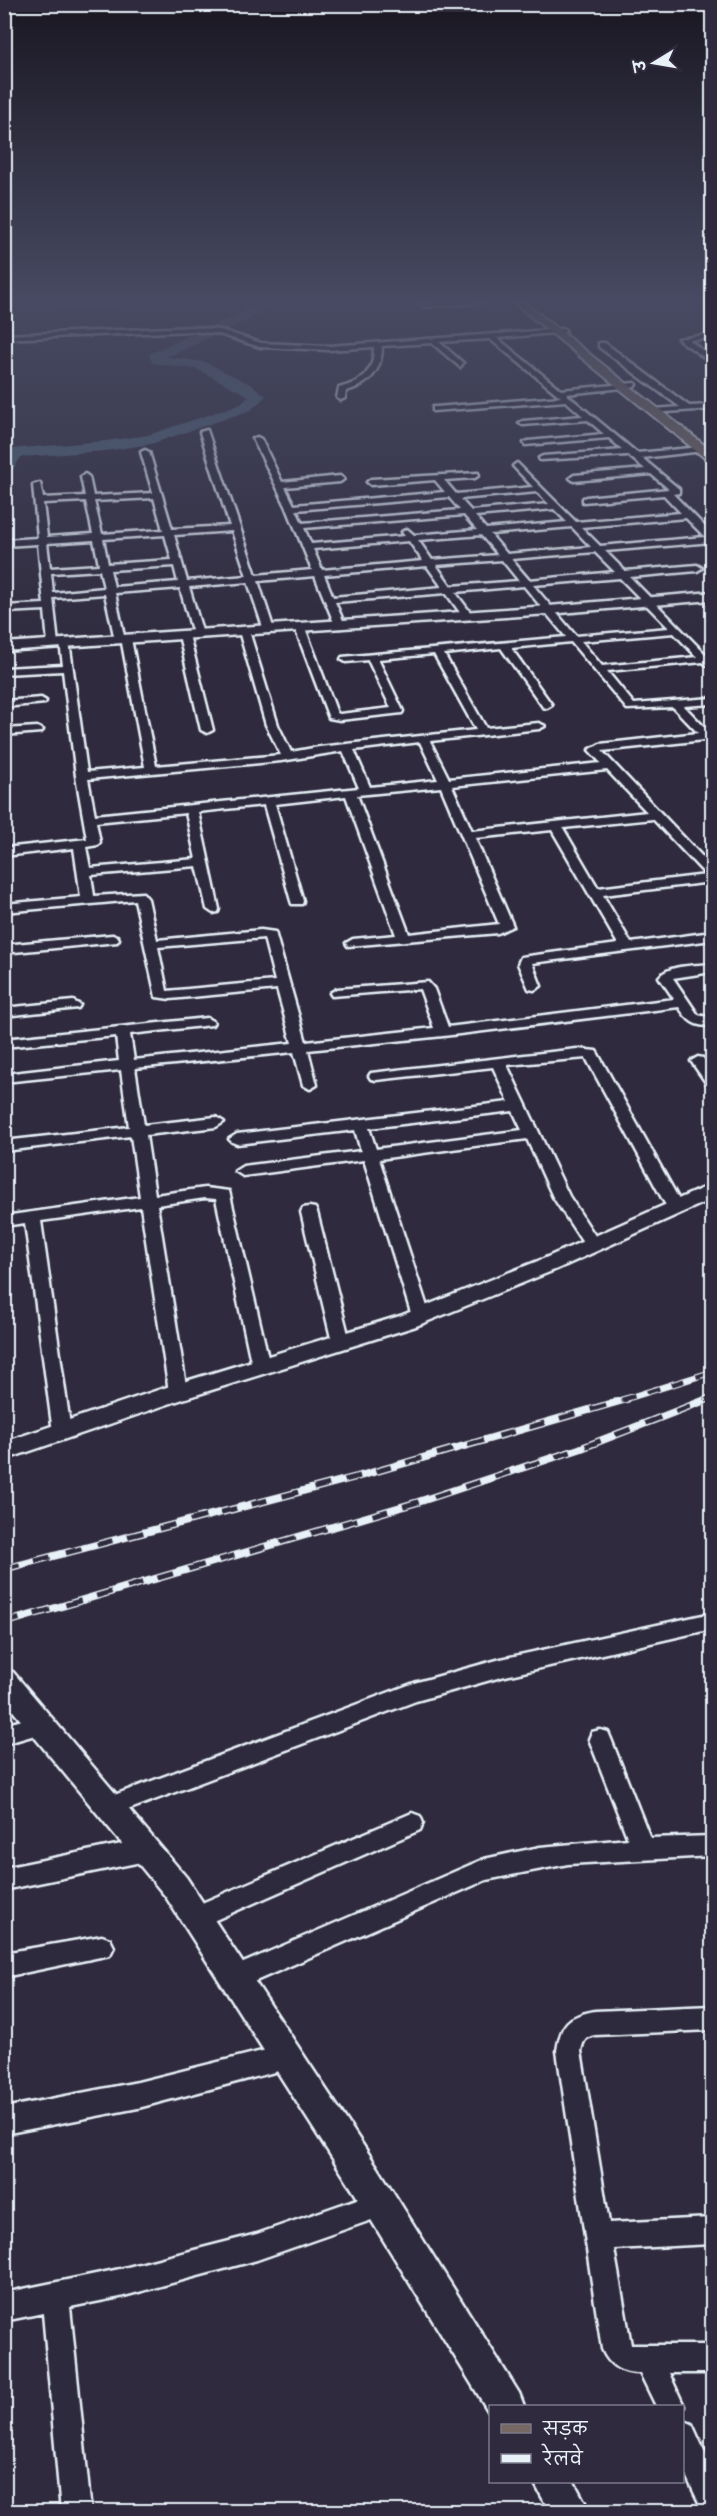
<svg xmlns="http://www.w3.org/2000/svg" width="717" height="2516" font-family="Caveat,'Playpen Sans Deva',sans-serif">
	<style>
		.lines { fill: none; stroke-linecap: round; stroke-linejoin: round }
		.river { fill: #4e6379; fill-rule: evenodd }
		.minor-casing { stroke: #e8f1f8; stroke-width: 5 }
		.tertiary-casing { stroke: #e8f1f8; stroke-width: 5 }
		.primary-casing { stroke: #e8f1f8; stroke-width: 4 }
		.minor { fill: #2f2a3d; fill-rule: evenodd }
		.tertiary { fill: #2f2a3d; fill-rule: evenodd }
		.primary { fill: #776864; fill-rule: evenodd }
		.rail-far1-casing { stroke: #e8f1f8; stroke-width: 7 }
		.rail-casing { stroke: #e8f1f8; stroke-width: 8 }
		.rail-far1 { stroke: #2f2a3d; stroke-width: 4.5; stroke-dasharray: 13; stroke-linecap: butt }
		.rail { stroke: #2f2a3d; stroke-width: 5; stroke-dasharray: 16; stroke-linecap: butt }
	</style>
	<rect width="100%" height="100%" fill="#2f2a3d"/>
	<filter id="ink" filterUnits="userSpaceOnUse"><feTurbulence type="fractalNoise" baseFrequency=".0167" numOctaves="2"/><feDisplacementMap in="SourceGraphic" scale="12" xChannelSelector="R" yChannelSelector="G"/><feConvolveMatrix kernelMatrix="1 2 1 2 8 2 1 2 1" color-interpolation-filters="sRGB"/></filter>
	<g filter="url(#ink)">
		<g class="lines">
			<path class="river" d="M50,302H128C117,312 61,312 50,302Z
				M259,302H276L248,320L167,357L205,362L252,385L266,396L251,410L151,444L105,451L21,457L10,474L4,475V457L10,449L105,441L148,435L241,404L249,396L197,369L153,363L149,356L151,353L238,314Z"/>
			<g class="minor-casing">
				<path id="minor" d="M446,302H489L424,307L421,305Z
					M193,327L220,330L261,343L329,346L564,329L566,332L497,338L561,390L635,383L636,385L632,387L566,394L637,453L712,446V450L642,458L679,489V493L673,494L712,534V542L605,551L625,571L697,565L702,568L697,571L630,577L712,661V669L703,662L607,671L634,704L712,698V704L684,706L712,735V743L704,740L602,751L712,867V882L603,895L631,943L712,932V940L532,963L541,986L534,990L529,989L518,964L521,957L618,944L552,830L475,838L513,926L498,933L348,946L346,943L353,939L396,935L346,796L275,804L303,901L302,904H292L291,901L264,805L198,812L219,909L218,912L213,913L207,909L197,866L91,875L94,896L143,893L148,899L157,940L261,930L275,932L306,1042L434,1028L420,989L332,996L330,993L337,989L428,982L434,989L448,1027L674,999L659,977C670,964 696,966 712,964V972L673,978L698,1015L712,1018V1026C695,1027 688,1021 679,1007L443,1036L308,1050L317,1085L310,1089L303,1085L294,1052L135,1068L144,1125L216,1117L224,1122L216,1127L146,1135L155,1195L205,1188L229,1191L270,1366L267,1371L261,1372L255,1371L252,1366L216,1199L205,1198L157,1205L187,1392L184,1397L178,1399L172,1397L169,1392L141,1207L41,1221L71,1432L68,1437L62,1439L56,1437L53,1432L25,1223L4,1226V1216L140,1197L131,1136L4,1151V1141L129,1127L121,1070L4,1082V1074L119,1061L116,1036L4,1047V1039L207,1018L214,1022L212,1025L130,1034L134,1060L292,1043L277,989L170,999L156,997L135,900L4,912V904L81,897L74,848L4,856V848L87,839L76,776L63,671L4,674V668L63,665L60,643L69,641L87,772L145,767L122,643L115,640L105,594L53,598L58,644L53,647L48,644L45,610L4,612V606L44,604L38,544L4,546V540L38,538L33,485L40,483L43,498L85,496L81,477L85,474L89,477L93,496L153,493L141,452L145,450L149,452L172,529L230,526L200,432L207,430L256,575L312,570L287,508L253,439L257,437L261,439L282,482L340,476L344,479L340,482L285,487L294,505L445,492L435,480L371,485L367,482L371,479L478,473L479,475L475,478L444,480L456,494L533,487L513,466L517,463L576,522L681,513L664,495L583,502V498L586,497L669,489L651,474L574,481L570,478L574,475L645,469L628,455L540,460L539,458L543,456L623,450L609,438L525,445L524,443L528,441L604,434L588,420L523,425L519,423L523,421L583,416L566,401L433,411V407H436L561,397L490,339L439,342L463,363L460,367L432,343L382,346C382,371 369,385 346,391L345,398L341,400L337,398L339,388C362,382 374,372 374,347L329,350L260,347L219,334L193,331L4,339V335ZM537,492L549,504L471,511L460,499ZM449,497L460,510L302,523L296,510ZM154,498L163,530L102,534L94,501ZM86,501L93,534L47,537L43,503ZM554,509L567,522L486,529L475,516ZM464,515L477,530L414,535L407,529L402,532L405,536L311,544L304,528ZM686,518L705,537L600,546L581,527ZM572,527L591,547L507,554L490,534ZM232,531L247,576L187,581L174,535ZM165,535L172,560L108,564L103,539ZM481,535L498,555L432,560L418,540ZM94,540L99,565L50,568L47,543ZM409,541L423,561L322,570L313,549ZM595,552L615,572L529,580L511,559ZM502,560L519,581L451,586L436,565ZM174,566L178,582L114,587L110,570ZM427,566L442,587L333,597L324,575ZM100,570L104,588L53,593L51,573ZM315,576L335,625L340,628L345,625L335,602L446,593L464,618L468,619L473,616L455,592L524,586L566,637L342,657L341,659L346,662L368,660L391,708L340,714L337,713L305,628L296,626L295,628L329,718L340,720L402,713L403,711L378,659L434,654L476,730L319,747L291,752L278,725L249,631L240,629L239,631L266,725L281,755L156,766L131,639L124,636L115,593L180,588L193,634L198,637L203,634L189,587L248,582L264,630L269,633L274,630L258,581ZM620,578L669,628L576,636L533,585ZM674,633L697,657L602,666L581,641ZM571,642L627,709L673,707L698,733L600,744L589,750L601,763L449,779L430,741L539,729L545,726L539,723L486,728L444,654L501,648L543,707L547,708L552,705L511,648ZM420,742L438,780L370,787L354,750ZM343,751L359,788L95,815L88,779L281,761ZM607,770L647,812L472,831L452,786ZM441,787L499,924L409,934L357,795ZM186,813L196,859L90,868L86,847L98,845L100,842L96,822ZM653,819L706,875L598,888L563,828ZM264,938L275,981L167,991L158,947Z
					M712,334V338L689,340L712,358V363L678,339Z
					M599,343H605L689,406L712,405V409L651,413V409H654L680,407L599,347Z
					M184,632L189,635L213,730L207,733L201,730L179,635Z
					M41,698L46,701L45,703L4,707V701Z
					M37,727L43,730L41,732L4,735V729Z
					M112,935L117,936L119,939L117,942L4,953V945Z
					M73,1001L80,1005L78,1008L4,1016V1008Z
					M577,1049L596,1051L598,1054L683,1207L681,1211H669L586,1058L507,1065L569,1196L601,1245L599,1249H587L553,1197L527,1139L379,1159L430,1316L427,1320H415L412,1316L364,1160L243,1176L235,1171L243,1166L361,1151L355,1130L237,1144L232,1142L229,1139L237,1134L509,1102L493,1067L376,1080L371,1079L369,1076L371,1073ZM513,1111L522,1130L376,1149L369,1128Z
					M698,1057L703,1058L712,1071V1085L707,1084L691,1061Z
					M309,1207L315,1208L317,1212L350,1342L347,1346L341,1348L335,1346L332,1342L301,1212L303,1208Z
					M712,1613V1629L501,1677L416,1701L109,1817L101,1814L98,1807L101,1800L414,1683L501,1659Z
					M41,1715L49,1717L52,1724L49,1731L4,1744V1725Z
					M600,1730L608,1732L611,1739L650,1838L712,1836V1856L568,1864L486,1880L235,1990L227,1986L223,1978L227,1970L484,1859L540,1847L628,1839L589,1739L592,1732Z
					M412,1813L420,1816L423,1823L420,1830L204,1925L196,1928L188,1925L184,1917L188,1909Z
					M146,1839L154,1843L157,1850L154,1857L146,1861L4,1890V1868Z
					M102,1936L110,1939L114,1947L110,1955L4,1977V1953Z
					M712,2006V2030L595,2035C585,2037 583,2041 581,2051L609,2223L712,2218V2244L614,2249L631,2345H712V2373H669L684,2406L682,2410V2406H656L640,2373C621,2373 609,2366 602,2349L557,2051C561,2023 568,2016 595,2011Z
					M286,2045L295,2048L298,2057L295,2066L286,2069L138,2108L4,2134V2108L138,2082Z
					M380,2191L389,2195L393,2204L389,2213L380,2217L257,2260L120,2297L70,2307L91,2512H61L43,2313L4,2321V2293L120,2269L257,2234Z
					M682,2420L692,2424L712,2468V2512L702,2509L682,2467Z"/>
			</g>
			<g class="tertiary-casing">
				<path id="tertiary" d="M712,592V600L549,614L4,651V643L549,606Z
					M712,1184V1199L557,1269L416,1326L186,1398L4,1460V1442L170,1386L400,1316L543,1259Z
					M4,1669L13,1672L186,1877L378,2168L519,2393L524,2406H490V2414L354,2192L166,1897L4,1700Z
					M534,2482H574L590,2512H550Z"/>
			</g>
			<g class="primary-casing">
				<path id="primary" d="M513,302H524L712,451V461L707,460Z"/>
			</g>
			<use href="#minor" class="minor"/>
			<use href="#tertiary" class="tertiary"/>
			<use href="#primary" class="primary"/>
			<g class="rail-far1-casing">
				<path id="rail-far1" d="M622,1400L712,1372
					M704,1400L712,1397"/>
			</g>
			<g class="rail-casing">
				<path id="rail" d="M4,1569L360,1476L627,1399
					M4,1623L418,1502L579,1449L708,1399"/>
			</g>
			<use href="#rail-far1" class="rail-far1"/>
			<use href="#rail" class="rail"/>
		</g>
	</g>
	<linearGradient id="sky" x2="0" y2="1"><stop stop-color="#1a1722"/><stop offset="0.46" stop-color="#474a62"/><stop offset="1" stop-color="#474a62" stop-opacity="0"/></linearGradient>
	<rect width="717" height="654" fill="url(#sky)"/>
	<rect width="717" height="2516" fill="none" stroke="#2f2a3d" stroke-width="24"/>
	<rect x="12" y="12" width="693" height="2492" fill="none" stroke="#e8f1f8" stroke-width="2" filter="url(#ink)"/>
	<rect x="489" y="2405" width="195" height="78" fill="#2f2a3d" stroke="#797a88" stroke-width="1.5"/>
	<rect x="501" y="2424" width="30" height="9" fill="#776864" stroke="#797a88" stroke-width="1.5"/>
	<text x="543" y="2435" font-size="18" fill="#e8f1f8">सड़क</text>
	<rect x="501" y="2454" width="30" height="9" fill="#e8f1f8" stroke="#797a88" stroke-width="1.5"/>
	<text x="543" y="2465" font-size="18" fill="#e8f1f8">रेलवे</text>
	<g transform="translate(654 63) rotate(259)" stroke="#2f2a3d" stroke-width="4.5" paint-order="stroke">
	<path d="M0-4.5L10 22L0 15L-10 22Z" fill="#e8f1f8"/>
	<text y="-9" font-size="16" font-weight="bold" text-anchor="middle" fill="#e8f1f8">उ</text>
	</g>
</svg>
